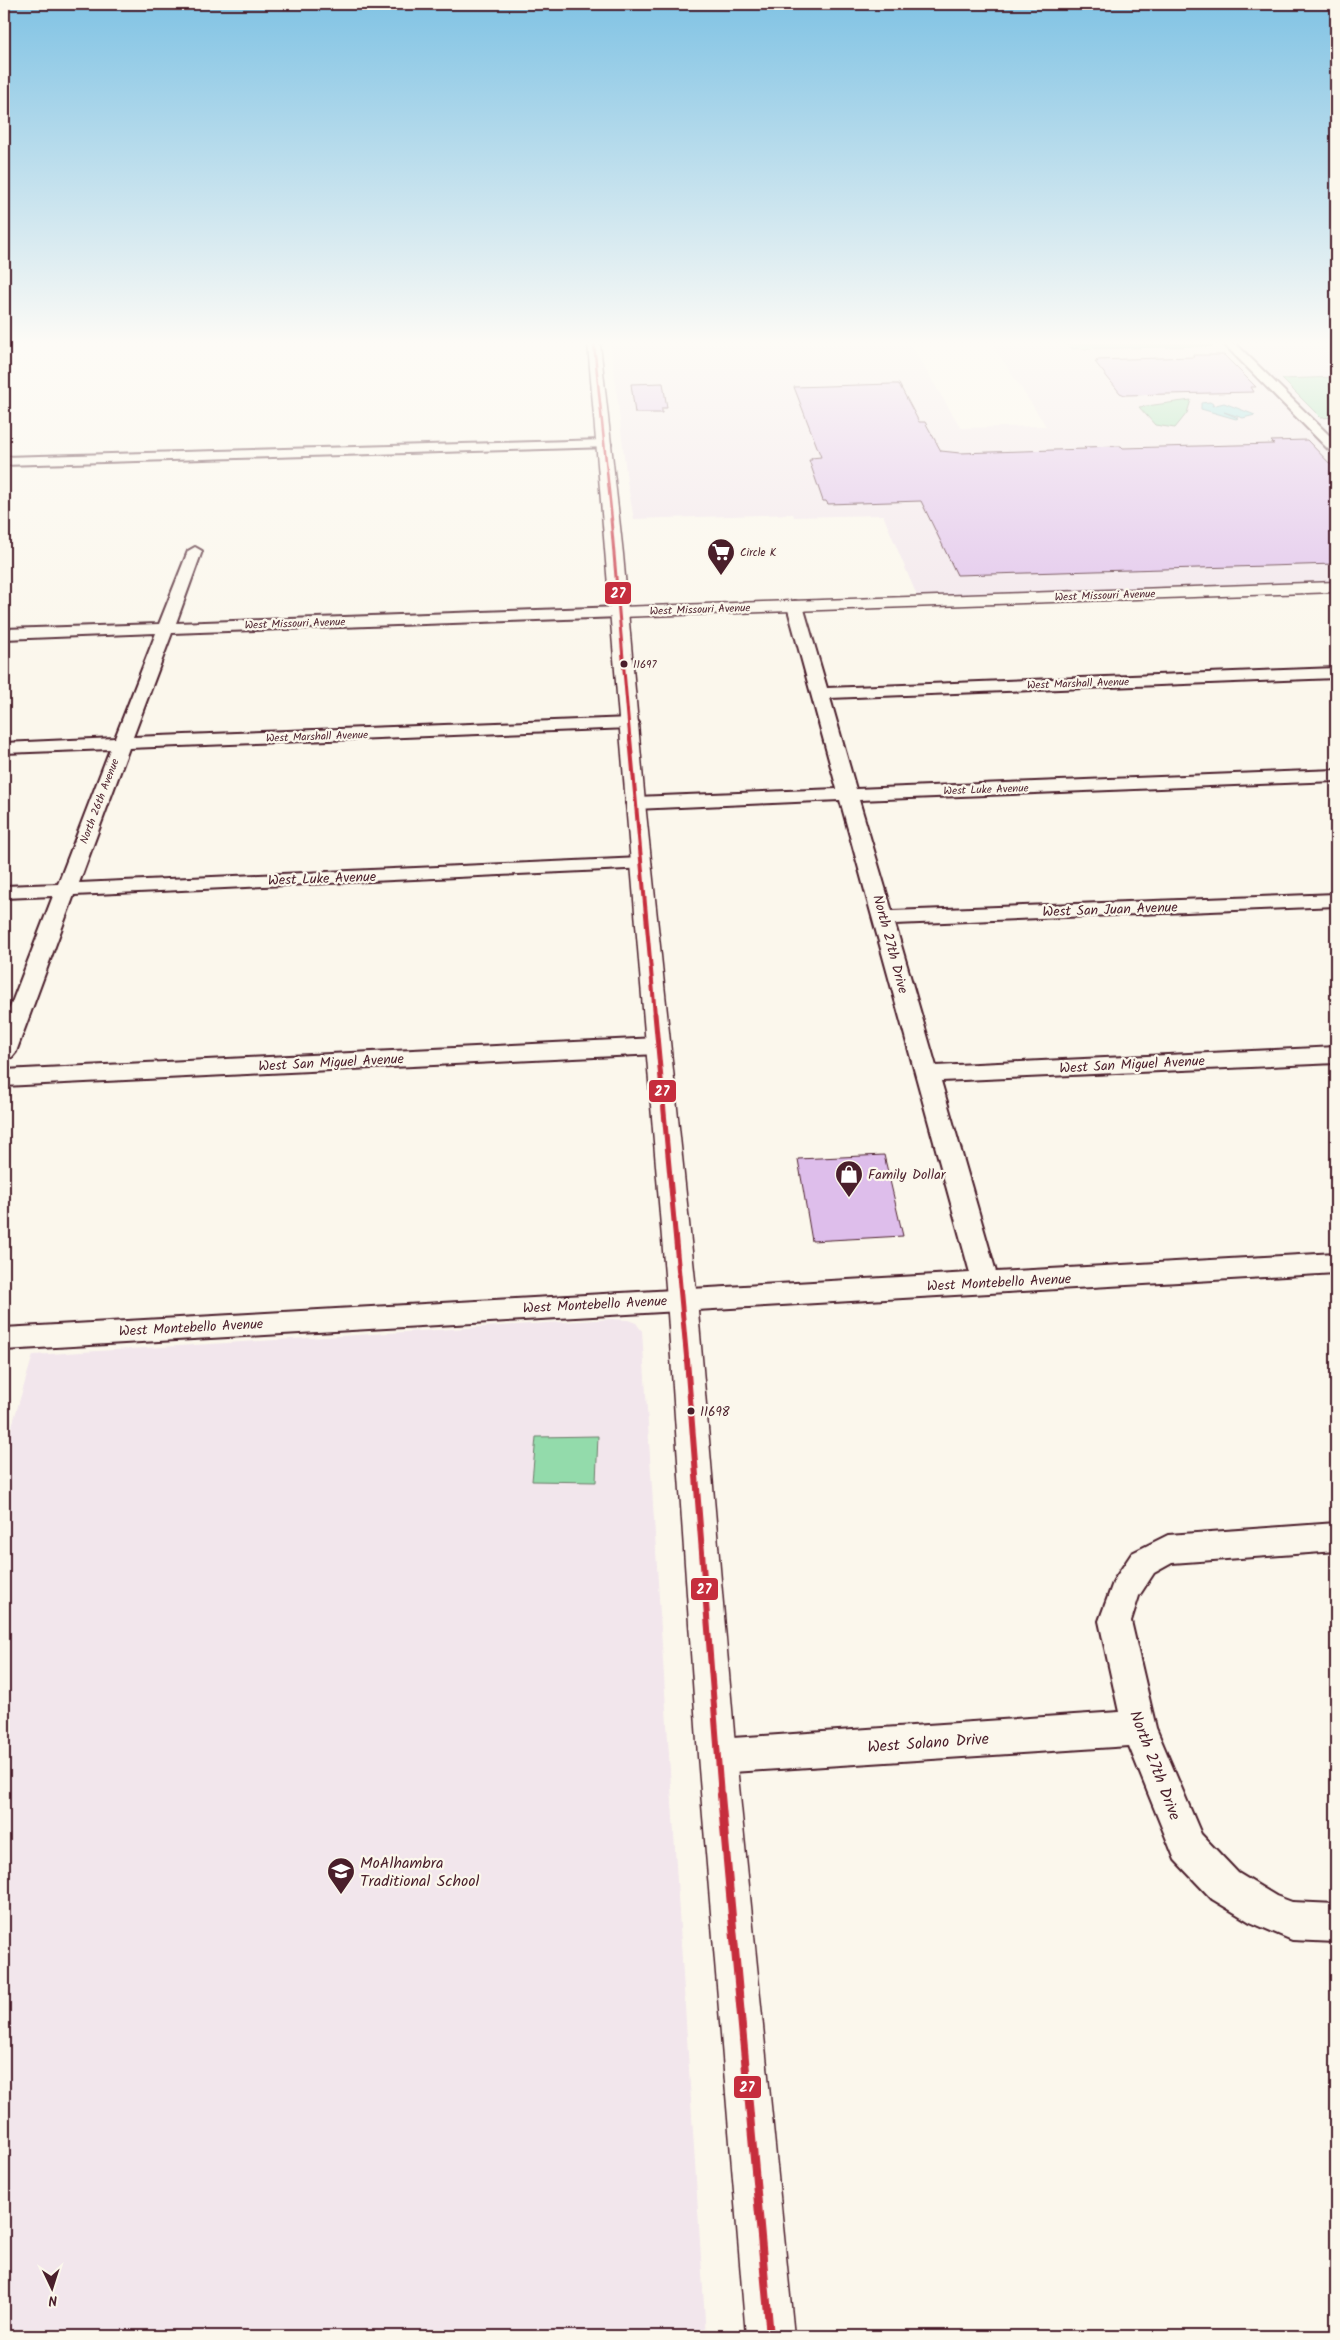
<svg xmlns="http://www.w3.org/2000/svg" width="1340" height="2340" font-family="Kalam,sans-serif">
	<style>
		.built { fill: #f2e6ec }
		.green { fill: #93dbab; stroke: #6e7d6b }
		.water { fill: #88d9df; stroke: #6f8f97 }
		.building { fill: #debeeb; stroke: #4a1f2b }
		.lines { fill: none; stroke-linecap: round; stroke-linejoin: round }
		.minor-casing { stroke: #4a1f2b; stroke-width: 4 }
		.tertiary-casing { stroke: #4a1f2b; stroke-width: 3 }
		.secondary-casing { stroke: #4a1f2b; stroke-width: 3 }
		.minor { fill: #fbf7ec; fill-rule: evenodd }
		.tertiary { fill: #fbf7ec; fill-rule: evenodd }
		.secondary { fill: #fbf7ec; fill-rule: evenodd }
		.bus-1-far5-casing { stroke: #fbf7ec; stroke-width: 4.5 }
		.bus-1-far4-casing { stroke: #fbf7ec; stroke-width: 5.5 }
		.bus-1-far3-casing { stroke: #fbf7ec; stroke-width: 7 }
		.bus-1-far2-casing { stroke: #fbf7ec; stroke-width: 9 }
		.bus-1-far1-casing { stroke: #fbf7ec; stroke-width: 10 }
		.bus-1-casing { stroke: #fbf7ec; stroke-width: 12 }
		.bus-1-far5 { stroke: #c62d3d; stroke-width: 2.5 }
		.bus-1-far4 { stroke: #c62d3d; stroke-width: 3 }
		.bus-1-far3 { stroke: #c62d3d; stroke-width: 4 }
		.bus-1-far2 { stroke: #c62d3d; stroke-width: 5 }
		.bus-1-far1 { stroke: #c62d3d; stroke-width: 6 }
		.bus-1 { stroke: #c62d3d; stroke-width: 8 }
		.bus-dot { fill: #4a1f2b; stroke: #fbf7ec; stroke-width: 2 }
		.labels { text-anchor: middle; stroke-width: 4.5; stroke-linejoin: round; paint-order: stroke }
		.far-poi-label { font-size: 11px; fill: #4a1f2b; stroke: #fbf7ec; text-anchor: start }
		.far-street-label { font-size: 11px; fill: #4a1f2b; stroke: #fbf7ec }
		.far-bus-label { font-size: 11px; fill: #4a1f2b; stroke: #fbf7ec; text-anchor: start }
		.bus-label { font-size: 13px; fill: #4a1f2b; stroke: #fbf7ec; text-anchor: start }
		.street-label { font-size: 14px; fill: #4a1f2b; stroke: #fbf7ec }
		.poi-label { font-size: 14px; fill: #4a1f2b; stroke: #fbf7ec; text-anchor: start }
		.near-street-label { font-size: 16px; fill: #4a1f2b; stroke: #fbf7ec }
		.near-poi-label { font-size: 16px; fill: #4a1f2b; stroke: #fbf7ec; text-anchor: start }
		.line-badge { stroke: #fbf7ec; stroke-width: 2 }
		.badge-label { font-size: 14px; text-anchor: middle; font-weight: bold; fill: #fff }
	</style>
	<rect width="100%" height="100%" fill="#fbf7ec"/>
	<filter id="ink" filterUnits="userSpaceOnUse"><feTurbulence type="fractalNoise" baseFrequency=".02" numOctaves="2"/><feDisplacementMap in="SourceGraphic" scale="10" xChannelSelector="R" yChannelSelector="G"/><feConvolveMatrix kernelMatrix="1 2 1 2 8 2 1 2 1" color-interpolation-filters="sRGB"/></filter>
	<g filter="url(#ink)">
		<path class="built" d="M611,344H910L961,428L1046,426L992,344H1317L1336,361V584L917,596L883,515L794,517L793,514L634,519L627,481Z
			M612,1319L628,1320L636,1323L642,1331L706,2336H4V1453L33,1355Z"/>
		<path class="green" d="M1067,344H1211L1213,346L1072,349Z
			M1336,377V417L1321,418L1282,379Z
			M1191,400L1187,413L1175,428L1155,425L1139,407Z
			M598,1436L596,1482L532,1481L536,1437Z"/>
		<path class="water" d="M1210,402L1213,404L1212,406L1224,403L1255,415L1243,418L1224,412L1238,418L1236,419L1201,409V403Z"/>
		<path class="building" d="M1192,355H1224L1256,387H1251L1254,392L1125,395L1120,393L1095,362H1098L1096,360L1194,357Z
			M663,383L667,408H662V413H635L631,384Z
			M892,384H899L919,422H925L941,451L960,453L1086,449L1084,447L1121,446L1123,448L1274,444L1271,441L1307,440L1336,470V564L957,575L921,501L828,504L826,501H823L809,460H812L811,458L821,457L794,387Z
			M884,1155L903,1236L812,1241L798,1159Z"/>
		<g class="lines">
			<g class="minor-casing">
				<path id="minor" d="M1224,344H1236L1336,442V453L1331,452Z
					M604,440L611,444L609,447L4,465V457Z
					M195,547L202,551L176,623L620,607L626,609L628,612L626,615L620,617L172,633L133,737L630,718L636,719L639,723L636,727L630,728L129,748L79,883L641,858L648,860L651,864L648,868L74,895L16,1052L12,1057L4,1060V1023L53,896L4,898V886L58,884L110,749L4,753V743L115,738L156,633L4,639V629L159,624L188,551Z
					M795,601L801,603L803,606L827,688L1336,668V678L830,698L856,789L1336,770V781L859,800L892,911L1336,894V906L895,924L936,1066L1336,1047V1063L941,1081L996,1272L1336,1253V1273L4,1350V1328L970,1273L840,800L635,809L628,807L626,803L628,799L635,797L837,789L787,606L789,603Z
					M657,1038L665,1041L668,1046L665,1051L657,1054L4,1086V1070Z
					M1336,1523V1551L1172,1563L1154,1573L1139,1596L1131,1621L1156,1728L1201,1834L1238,1873L1276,1896L1292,1902L1336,1904V1942L1292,1940L1250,1922L1212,1899L1175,1860L1129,1746L717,1773L705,1768L700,1756L705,1744L717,1739L1119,1712L1099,1621L1114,1580L1132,1553L1168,1535Z"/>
			</g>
			<g class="tertiary-casing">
				<path id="tertiary" d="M1336,582V592L620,617L614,616L611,612L614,608L620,607Z"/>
			</g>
			<g class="secondary-casing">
				<path id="secondary" d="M588,344H600L623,554L645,803L697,1299L736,1756L794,2336H746L698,1756L667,1299Z"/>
			</g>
			<use href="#minor" class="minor"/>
			<use href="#tertiary" class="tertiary"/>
			<use href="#secondary" class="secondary"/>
			<g class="bus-1-far5-casing">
				<path id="bus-1-far5" d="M594,344L612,520"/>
			</g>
			<g class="bus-1-far4-casing">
				<path id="bus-1-far4" d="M611,519L630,740"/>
			</g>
			<g class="bus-1-far3-casing">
				<path id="bus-1-far3" d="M630,738L655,1015"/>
			</g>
			<g class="bus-1-far2-casing">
				<path id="bus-1-far2" d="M655,1014L687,1362"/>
			</g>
			<g class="bus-1-far1-casing">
				<path id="bus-1-far1" d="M687,1360L721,1796"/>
			</g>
			<g class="bus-1-casing">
				<path id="bus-1" d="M721,1795L770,2336"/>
			</g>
			<use href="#bus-1-far5" class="bus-1-far5"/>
			<use href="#bus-1-far4" class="bus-1-far4"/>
			<use href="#bus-1-far3" class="bus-1-far3"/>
			<use href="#bus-1-far2" class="bus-1-far2"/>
			<use href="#bus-1-far1" class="bus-1-far1"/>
			<use href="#bus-1" class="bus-1"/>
		</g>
	</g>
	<linearGradient id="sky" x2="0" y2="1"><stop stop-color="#81c3e4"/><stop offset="0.51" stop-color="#fdfbf6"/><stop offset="1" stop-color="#fdfbf6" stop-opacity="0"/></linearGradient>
	<rect width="1340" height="672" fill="url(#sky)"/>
	<defs>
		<g id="supermarket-pin" transform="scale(1.4375)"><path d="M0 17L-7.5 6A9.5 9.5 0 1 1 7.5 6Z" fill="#4a1f2b" stroke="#fbf7ec"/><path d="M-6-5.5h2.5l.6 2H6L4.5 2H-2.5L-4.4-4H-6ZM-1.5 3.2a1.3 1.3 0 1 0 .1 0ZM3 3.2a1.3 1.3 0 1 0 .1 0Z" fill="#fff"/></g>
		<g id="shop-pin" transform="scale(1.4375)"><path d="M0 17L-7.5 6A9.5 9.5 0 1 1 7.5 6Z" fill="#4a1f2b" stroke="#fbf7ec"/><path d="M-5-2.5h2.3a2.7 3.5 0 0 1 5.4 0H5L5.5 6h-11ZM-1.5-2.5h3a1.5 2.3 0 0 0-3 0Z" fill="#fff"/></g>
		<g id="school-pin" transform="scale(1.4375)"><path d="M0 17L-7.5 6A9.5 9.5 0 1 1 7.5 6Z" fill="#4a1f2b" stroke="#fbf7ec"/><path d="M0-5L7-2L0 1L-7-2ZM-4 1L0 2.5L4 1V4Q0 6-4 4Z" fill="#fff"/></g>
	</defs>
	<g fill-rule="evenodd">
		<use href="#supermarket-pin" x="721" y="552"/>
		<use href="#shop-pin" x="849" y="1174"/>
		<use href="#school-pin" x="341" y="1871"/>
	</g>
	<g class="bus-dot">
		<circle cx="624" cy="664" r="4.5"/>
		<circle cx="691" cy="1411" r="4.5"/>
	</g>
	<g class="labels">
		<g class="far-poi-label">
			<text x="740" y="556">Circle K</text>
		</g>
		<g class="far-street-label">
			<text transform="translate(1105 595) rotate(-2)" y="4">West Missouri Avenue</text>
			<text transform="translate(700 609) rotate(-2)" y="4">West Missouri Avenue</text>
			<text transform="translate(295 623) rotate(-2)" y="4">West Missouri Avenue</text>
			<text transform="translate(1078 683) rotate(-2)" y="4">West Marshall Avenue</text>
			<text transform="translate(317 736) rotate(-2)" y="4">West Marshall Avenue</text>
			<text transform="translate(986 789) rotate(-2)" y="4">West Luke Avenue</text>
			<text transform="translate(99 801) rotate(-69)" y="4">North 26th Avenue</text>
		</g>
		<g class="far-bus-label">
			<text x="633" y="668">11697</text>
		</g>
		<g class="bus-label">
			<text x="700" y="1416">11698</text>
		</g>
		<g class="street-label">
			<text transform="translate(322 878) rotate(-2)" y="5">West Luke Avenue</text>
			<text transform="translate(1110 909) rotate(-2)" y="5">West San Juan Avenue</text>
			<text transform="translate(891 944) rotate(75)" y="5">North 27th Drive</text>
			<text transform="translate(331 1062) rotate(-3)" y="5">West San Miguel Avenue</text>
			<text transform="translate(1132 1064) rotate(-3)" y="5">West San Miguel Avenue</text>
			<text transform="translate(999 1282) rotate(-3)" y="5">West Montebello Avenue</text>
			<text transform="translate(595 1304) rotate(-3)" y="5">West Montebello Avenue</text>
			<text transform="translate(191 1327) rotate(-3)" y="5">West Montebello Avenue</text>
		</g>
		<g class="poi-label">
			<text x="868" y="1179">Family Dollar</text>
		</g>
		<g class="near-street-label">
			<text transform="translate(928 1742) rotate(-4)" y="6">West Solano Drive</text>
			<text transform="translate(1156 1765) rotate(69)" y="6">North 27th Drive</text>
		</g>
		<g class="near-poi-label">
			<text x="360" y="1868">MoAlhambra<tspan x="360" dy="18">Traditional School</tspan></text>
		</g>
	</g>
	<g class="line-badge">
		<rect x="604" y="581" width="28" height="24" rx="5" fill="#c62d3d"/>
		<rect x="648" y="1079" width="29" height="24" rx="5" fill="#c62d3d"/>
		<rect x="690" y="1577" width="29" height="24" rx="5" fill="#c62d3d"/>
		<rect x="733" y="2075" width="29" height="24" rx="5" fill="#c62d3d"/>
	</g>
	<g class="badge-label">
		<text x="618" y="598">27</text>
		<text x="662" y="1096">27</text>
		<text x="704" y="1594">27</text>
		<text x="747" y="2092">27</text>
	</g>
	<rect width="1340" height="2340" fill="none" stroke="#fbf7ec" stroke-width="20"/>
	<rect x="10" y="10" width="1320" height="2320" fill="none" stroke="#4a1f2b" stroke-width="2" filter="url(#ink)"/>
	<g transform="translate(52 2288) rotate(176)" stroke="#fbf7ec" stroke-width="4" paint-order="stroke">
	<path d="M0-4L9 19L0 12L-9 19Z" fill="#4a1f2b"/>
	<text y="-8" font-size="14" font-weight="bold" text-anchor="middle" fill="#4a1f2b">N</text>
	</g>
</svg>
